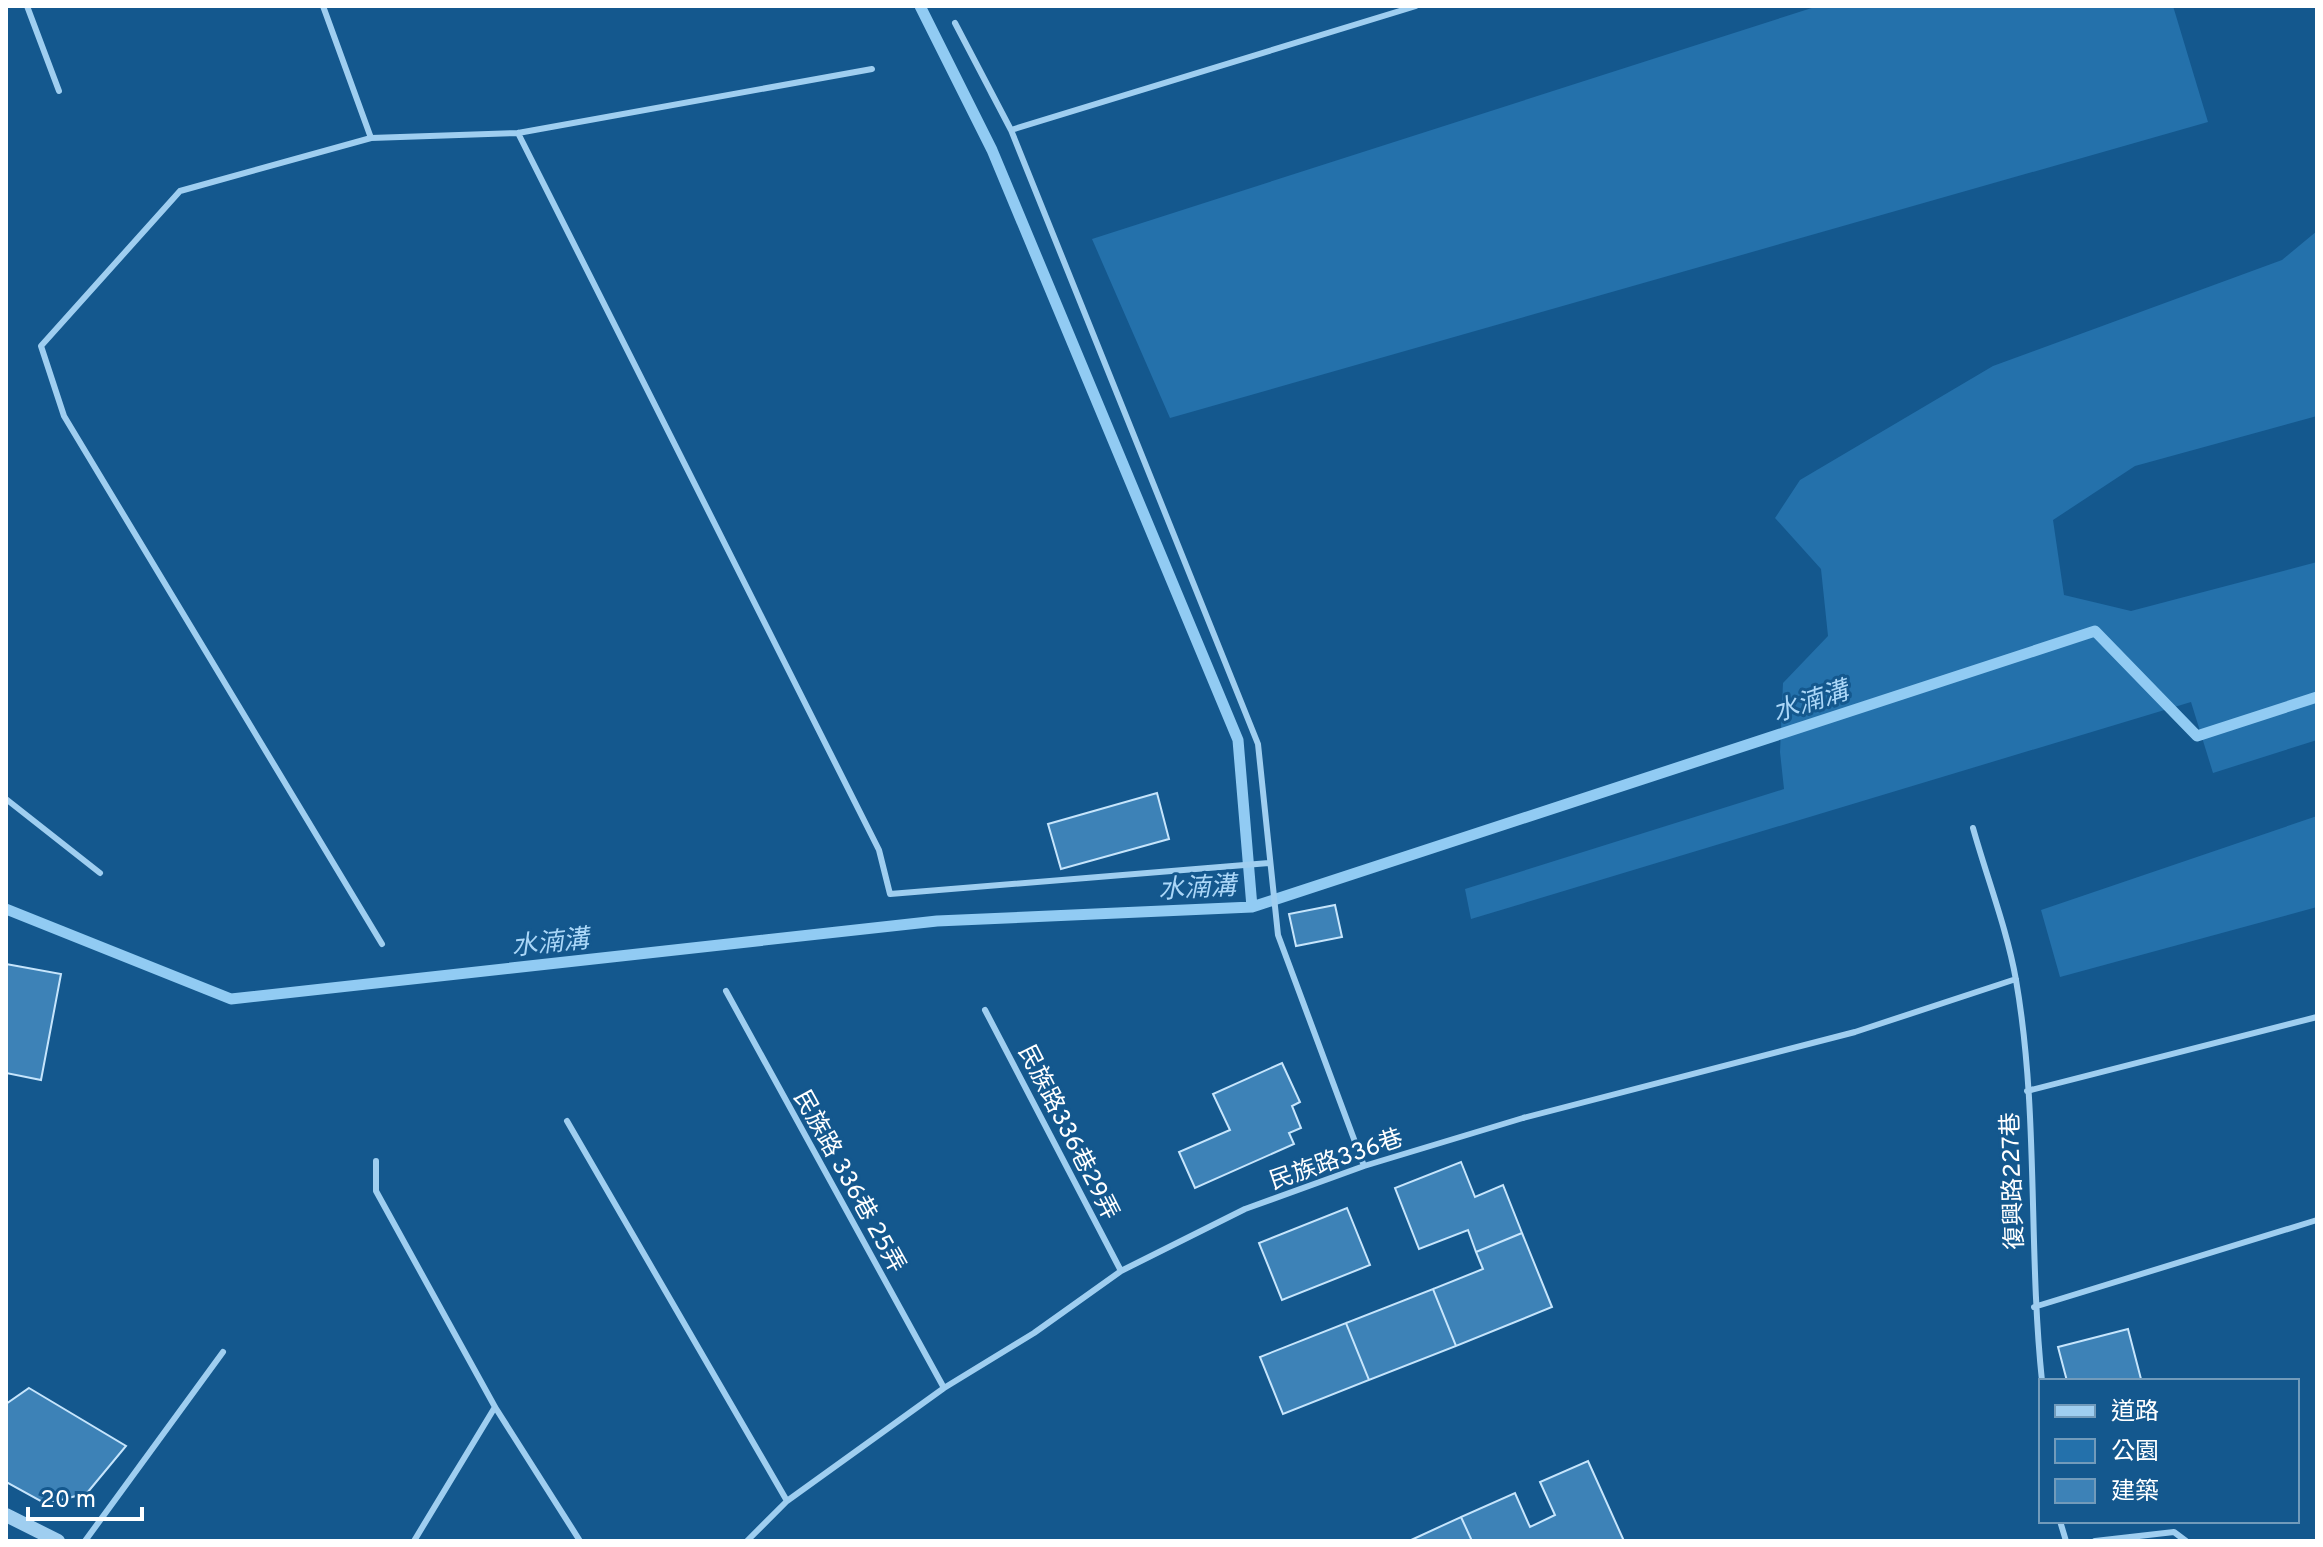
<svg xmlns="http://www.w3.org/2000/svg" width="2323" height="1547" font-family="Overpass,'Noto Sans TC',sans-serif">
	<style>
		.green { fill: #2471ab }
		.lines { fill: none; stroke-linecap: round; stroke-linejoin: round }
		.stream { stroke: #91cbf3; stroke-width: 11 }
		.building { fill: #3d82b7; stroke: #c6e5fc; stroke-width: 2 }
		.service { stroke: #9fcef0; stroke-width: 6 }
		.tertiary { stroke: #9fcef0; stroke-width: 14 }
		.labels { text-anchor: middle; stroke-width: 6; stroke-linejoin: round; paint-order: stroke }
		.street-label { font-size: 24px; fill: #fff; stroke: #14588e }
		.water-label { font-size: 26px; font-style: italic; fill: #abd7f8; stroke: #14588e }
	</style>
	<rect width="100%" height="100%" fill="#14588e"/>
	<path class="green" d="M1818,6H2173L2208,122L1170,418L1092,239Z
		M2317,231V416L2135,466L2053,520L2064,595L2131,611L2317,562V740L2213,773L2191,702L1471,919L1465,889L1784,789L1780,752L1783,683L1828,636L1821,569L1775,518L1800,480L1993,366L2282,260Z
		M2317,816V907L2060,977L2041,910Z"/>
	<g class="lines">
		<path class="stream" d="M920,6L992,150L1238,740L1252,907
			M6,909L231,999L937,921L1252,907L2095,631L2197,736L2317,697"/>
	</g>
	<path class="building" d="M1157,793L1169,839L1061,869L1048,824Z
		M1335,905L1342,937L1296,946L1289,914Z
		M6,964L61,974L41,1080L6,1073Z
		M1282,1063L1300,1102L1292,1106L1301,1128L1289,1133L1294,1144L1195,1188L1179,1152L1230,1130L1213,1094Z
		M1461,1162L1475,1197L1503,1185L1522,1233L1476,1252L1468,1230L1419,1249L1395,1188Z
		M1347,1208L1370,1265L1282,1300L1259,1243Z
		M1522,1233L1552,1307L1456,1346L1433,1289L1483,1269L1476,1252Z
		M1433,1289L1456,1346L1369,1380L1346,1323Z
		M1346,1323L1369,1380L1283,1414L1260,1357Z
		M2128,1329L2141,1379L2067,1381L2058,1347Z
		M29,1388L126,1446L87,1493L46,1504L6,1482V1404Z
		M1588,1461L1624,1541H1472L1461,1517L1515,1493L1530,1527L1555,1515L1540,1482Z
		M1461,1517L1472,1541H1409Z"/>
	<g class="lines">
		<path class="service" d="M27,6L59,91
			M323,6L371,138L180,191L41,346L64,416L382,944
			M955,23L1011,130L1258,744L1278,935L1364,1166
			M1011,130L1416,6
			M518,133L879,850L890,894L1269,863
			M371,138L518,133L872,69
			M6,799L100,873
			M1973,828C1987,878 2007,929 2016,980C2039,1112 2028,1248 2042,1381
			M726,991L944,1388
			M985,1010L1121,1271
			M2027,1091L2317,1017
			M567,1121L787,1501
			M376,1161V1191L495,1407L580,1541
			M2034,1307L2317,1220
			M2060,1521L2066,1541
			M85,1541L223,1352
			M414,1541L495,1407
			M747,1541L787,1501L944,1388L1034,1333L1121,1271L1245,1209L1364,1166L1523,1118L1855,1032L2016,979
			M2095,1541L2174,1532L2186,1541"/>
		<path class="tertiary" d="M6,1515L58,1541"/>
	</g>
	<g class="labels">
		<g class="street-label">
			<text transform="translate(1069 1132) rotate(63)" y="8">民族路336巷29弄</text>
			<text transform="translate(1336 1159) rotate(-19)" y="8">民族路336巷</text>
			<text transform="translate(850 1181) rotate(61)" y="8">民族路 336巷 25弄</text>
			<text transform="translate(2012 1181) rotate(-92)" y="8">復興路227巷</text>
		</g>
		<g class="water-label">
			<text transform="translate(1810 701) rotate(-18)" y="9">水湳溝</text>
			<text transform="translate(1197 887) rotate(-3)" y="9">水湳溝</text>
			<text transform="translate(550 942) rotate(-6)" y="9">水湳溝</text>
		</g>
	</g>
	<rect width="2323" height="1547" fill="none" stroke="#ffffff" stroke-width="16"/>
	<rect x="2039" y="1379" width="260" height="144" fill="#14588e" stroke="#729bbb" stroke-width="2"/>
	<rect x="2055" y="1405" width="40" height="12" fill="#9fcef0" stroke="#729bbb" stroke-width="2"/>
	<text x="2111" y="1419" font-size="24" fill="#ffffff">道路</text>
	<rect x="2055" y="1439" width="40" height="24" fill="#2471ab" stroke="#729bbb" stroke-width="2"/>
	<text x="2111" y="1459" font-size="24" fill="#ffffff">公園</text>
	<rect x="2055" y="1479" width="40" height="24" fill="#3d82b7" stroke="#729bbb" stroke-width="2"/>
	<text x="2111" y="1499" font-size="24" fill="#ffffff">建築</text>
	<path d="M28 1507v12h114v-12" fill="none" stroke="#ffffff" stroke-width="4"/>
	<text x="40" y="1507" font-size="24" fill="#ffffff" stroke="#14588e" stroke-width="6" paint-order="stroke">20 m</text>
</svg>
